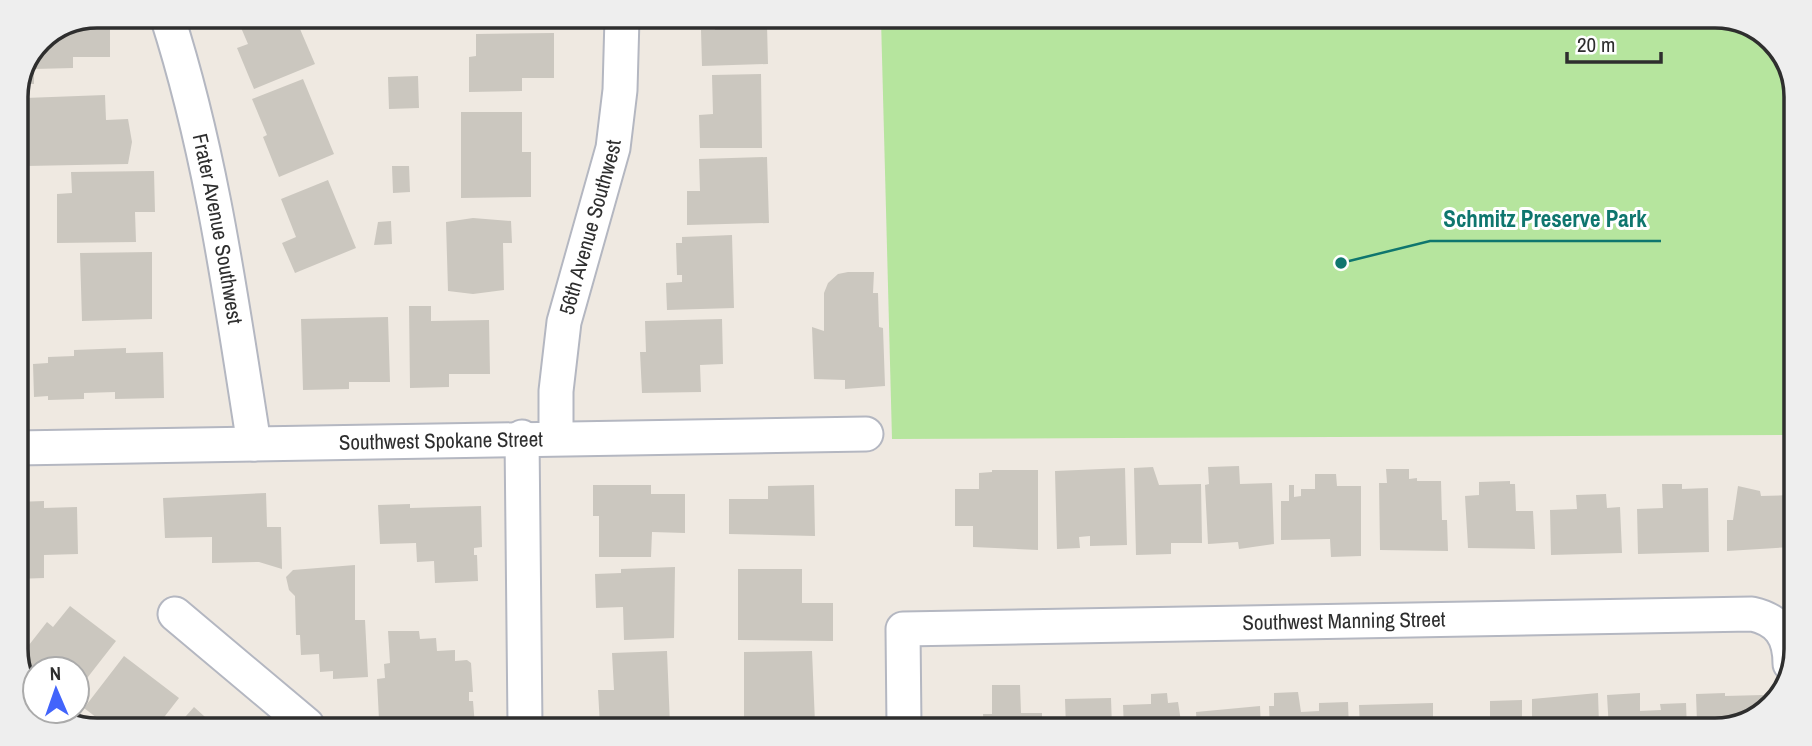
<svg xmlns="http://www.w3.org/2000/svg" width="1812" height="746" font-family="'Archivo Narrow',sans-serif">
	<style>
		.green { fill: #b6e59e }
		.building { fill: #cbc7bf }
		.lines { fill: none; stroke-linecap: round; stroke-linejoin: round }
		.street-casing { stroke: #b4b7c1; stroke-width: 37 }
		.street { stroke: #fff; stroke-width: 33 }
		.labels { text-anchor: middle; stroke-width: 6; stroke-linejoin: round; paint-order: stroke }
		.street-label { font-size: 21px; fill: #2e2e2e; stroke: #fff }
		.rim { fill: none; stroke: #2e2e2e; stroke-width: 3.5 }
		.leader { fill: none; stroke: #0f766e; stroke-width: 2.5 }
		.callout-dot { fill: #0f766e; stroke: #fff; stroke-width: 2.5 }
		.callout-label { font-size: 23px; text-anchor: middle; font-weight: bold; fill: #0f766e; stroke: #fff; stroke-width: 6; stroke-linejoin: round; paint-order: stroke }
	</style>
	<rect width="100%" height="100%" fill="#efe9e1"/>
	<path class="green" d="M881,19L1746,22L1780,48L1796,91L1793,435L892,439Z"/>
	<path class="building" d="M236,16L316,17L318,22L300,29L315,64L254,89L237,48L248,44Z
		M91,18H110V57H73V68L34,69V84H20L40,39Z
		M714,18H796V24L767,25L768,64L702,66L701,30H715Z
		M554,33V78H522V91L469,92V57L476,56V34Z
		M761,74L762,148H700L699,115L713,114L712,75Z
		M418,76L419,108L389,109L388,77Z
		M303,79L334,154L279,177L263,137L267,135L252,99Z
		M105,95L106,120L128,119L132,142L128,164L26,166L25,146H16V124H26L25,98Z
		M461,112H522V152H531V197L461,198Z
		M767,157L769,223L687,225V191H700L699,159Z
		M392,166H409L410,192L393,193Z
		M154,171L155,212H135L136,242L57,243V194L72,193L71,172Z
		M328,180L356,248L295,273L282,243L296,237L281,199Z
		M473,218L511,221L512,243H503L504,290L473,294L448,291L446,222Z
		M391,221L392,244L374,245L378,222Z
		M732,235L734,308L667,310L666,283L682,282V275H677L676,243H682V237Z
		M152,252V319L82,321L80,253Z
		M848,272H874L873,293H878L879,327L883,328L885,386L845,389V380L814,379L812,327L824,331V293L828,283L838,274Z
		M409,306H431V321L489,320L490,374H449V387L410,388Z
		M388,317L390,382H349V389L303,390L301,319Z
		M722,319L723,364L700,365L701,392L642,393L640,352H646L645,321Z
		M126,348V353L163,352L164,398L115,399V392L84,393V399L48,400V396L34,397L33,364L48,363V357L74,356V350Z
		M16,349H24L25,394H16Z
		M1239,466L1240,484L1272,483L1274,544L1239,549L1238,542L1208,544L1205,485L1209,484L1208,467Z
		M1153,467L1159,485L1201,484L1202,543H1171V554L1136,555L1134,468Z
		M1125,468L1127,545L1090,546V536L1079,537L1080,548L1057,549L1055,471Z
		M1386,469H1409V479L1417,478V481H1441L1442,520H1447L1448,551L1380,550L1379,483H1387Z
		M992,470H1038V550L973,547V526H955V489H979V473L992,472Z
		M1315,474H1336L1337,486H1361V556L1331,557L1330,539L1281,540V501H1289V485H1294V497L1301,496V489H1315Z
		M1510,481V484H1515L1516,511H1533L1535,549L1468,548L1465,496L1479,495V482Z
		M1662,484H1682V489L1708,488L1709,552L1638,554L1637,509L1663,508Z
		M593,485H651V494H685V533L652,532L651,557H599V516H593Z
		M814,485L815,536L729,534V499H768V486Z
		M1738,486L1760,491L1761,496L1792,495V547L1727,551V520H1733Z
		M266,493L267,527H281L282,569L259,562L212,563V537L165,538L163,498Z
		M1606,494L1607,508L1620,507L1622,553L1551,555L1550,510L1577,509L1576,495Z
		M44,501V508L77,507L78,554L44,555V578L16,579V502Z
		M410,504V508L481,506L482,547L474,548V555H477L478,581L435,583L434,561L417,562L416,543L380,544L378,505Z
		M355,565V620H365L368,677L333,679V671L320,672L319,654L301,655L300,635H296L295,596L289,590L286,577L293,570Z
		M675,567L674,638L624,640L623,607L596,608L595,574L621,573V569Z
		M738,569H802V603H833V641L738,640Z
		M70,606L116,641L77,691V669H35V680L22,670L18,659L47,622L53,627Z
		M388,631H419L420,639L436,638L437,651L455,650V661L467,660L471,663L473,692H469V701H473L475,726H434L433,717L379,720L377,679L385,678L384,664L390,663Z
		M667,651L670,725L600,726L598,690H614L612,653Z
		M812,651L815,723L744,724V652Z
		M124,656L179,698L158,725L105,724L84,708Z
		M992,685H1020L1021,713H1042V728H984L983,714H992Z
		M1298,692L1301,712L1319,711V703L1348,702L1349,729H1270L1269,706H1274V693Z
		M1167,693L1168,703L1178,702L1182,728H1124L1123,705L1151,704V694Z
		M1598,693L1599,725H1572V730H1532V699Z
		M1640,693V711L1661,710L1660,704L1686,703L1687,730H1609L1607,695Z
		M1725,693V696L1763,695V713L1724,728V722L1697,723L1696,694Z
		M1111,698L1112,728H1066L1065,699Z
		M1522,700V730L1443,729V720L1490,719V701Z
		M1433,703V729H1360L1359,705Z
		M1260,706L1261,729L1197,728L1196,712Z
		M194,707L214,725H178Z"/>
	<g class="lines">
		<g class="street-casing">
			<g id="street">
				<path id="s1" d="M167,16C212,156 231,299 254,444"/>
				<path d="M522,437L525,726"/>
				<path id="s2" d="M556,437V391L564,322L613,148L620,90L622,18"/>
				<path id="s3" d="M16,448L866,434"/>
				<path d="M175,614L307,725"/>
				<path id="s4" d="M904,727L903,629L1752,614C1779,620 1790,636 1790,664"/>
			</g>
		</g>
		<use href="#street" class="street"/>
	</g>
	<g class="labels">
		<g class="street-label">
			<text dy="7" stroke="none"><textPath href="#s2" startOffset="214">56th Avenue Southwest</textPath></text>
			<text dy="7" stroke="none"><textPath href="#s1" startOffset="219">Frater Avenue Southwest</textPath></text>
			<text dy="7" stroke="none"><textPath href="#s3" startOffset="425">Southwest Spokane Street</textPath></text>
			<text dy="7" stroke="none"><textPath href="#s4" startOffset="539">Southwest Manning Street</textPath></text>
		</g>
	</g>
	<path d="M0 0H1812V746H0ZM97 28H1715A69 69 0 0 1 1784 97V649A69 69 0 0 1 1715 718H97A69 69 0 0 1 28 649V97A69 69 0 0 1 97 28Z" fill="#eee" fill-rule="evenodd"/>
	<path class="rim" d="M97 28H1715A69 69 0 0 1 1784 97V649A69 69 0 0 1 1715 718H97A69 69 0 0 1 28 649V97A69 69 0 0 1 97 28Z"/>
	<path class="leader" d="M1341 263L1430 241H1661"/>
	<circle class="callout-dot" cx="1341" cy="263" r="7"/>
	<g class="callout-label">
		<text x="1545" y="227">Schmitz Preserve Park</text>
	</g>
	<g transform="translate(56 690) rotate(358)"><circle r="33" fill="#ffffff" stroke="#ababab" stroke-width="2"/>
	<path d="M0-5L12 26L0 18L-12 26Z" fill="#4264fb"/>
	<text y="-10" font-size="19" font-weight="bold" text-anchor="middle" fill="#2e2e2e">N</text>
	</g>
	<path d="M1567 52v10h94v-10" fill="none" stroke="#2e2e2e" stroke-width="3.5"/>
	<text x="1577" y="52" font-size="21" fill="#2e2e2e" stroke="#ffffff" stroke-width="5" paint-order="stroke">20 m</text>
</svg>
